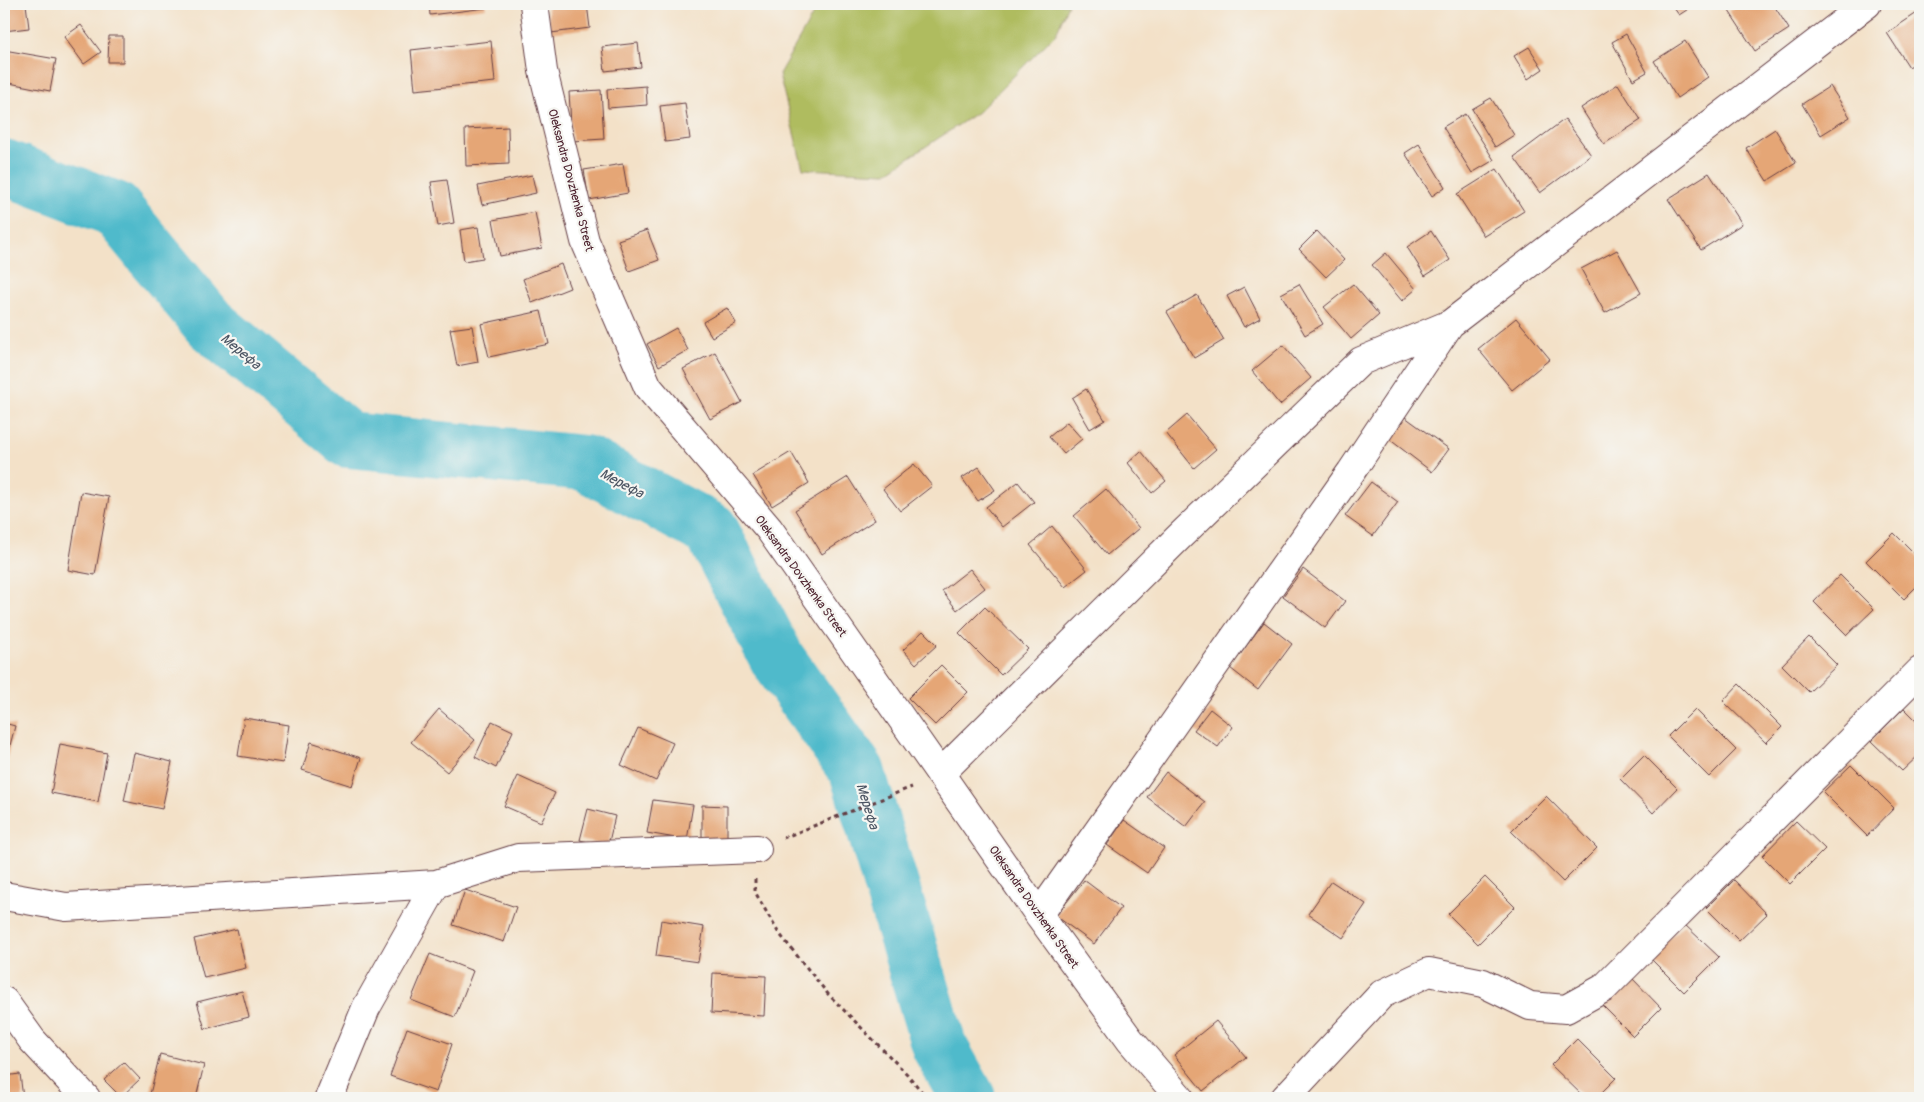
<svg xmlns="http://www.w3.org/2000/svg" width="1924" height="1102" font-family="Pangolin,sans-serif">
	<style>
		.green { fill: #afbc5e; stroke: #7c6e44 }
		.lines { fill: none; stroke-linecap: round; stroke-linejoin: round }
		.river { stroke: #4fbacb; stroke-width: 56 }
		.building { fill: #e5a676 }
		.minor-casing { stroke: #633c43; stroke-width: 30 }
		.path { stroke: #633c43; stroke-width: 3; stroke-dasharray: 4 4; stroke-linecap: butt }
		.minor { stroke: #fff; stroke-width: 28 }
		.labels { text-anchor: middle; stroke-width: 4.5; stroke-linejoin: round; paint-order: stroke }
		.street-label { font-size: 12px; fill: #4a1f2b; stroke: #f6f6f2 }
		.water-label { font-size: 14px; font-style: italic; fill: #4c5563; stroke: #f6f6f2 }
	</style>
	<rect width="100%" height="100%" fill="#f6f6f2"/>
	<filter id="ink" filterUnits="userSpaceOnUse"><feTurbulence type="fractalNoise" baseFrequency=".02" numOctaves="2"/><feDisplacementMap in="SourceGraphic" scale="10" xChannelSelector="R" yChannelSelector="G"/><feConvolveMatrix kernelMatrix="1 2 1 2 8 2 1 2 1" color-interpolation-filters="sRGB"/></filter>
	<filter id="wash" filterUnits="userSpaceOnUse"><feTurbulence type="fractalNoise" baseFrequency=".0096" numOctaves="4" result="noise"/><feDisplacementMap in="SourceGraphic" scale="20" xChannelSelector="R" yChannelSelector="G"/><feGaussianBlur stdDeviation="1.12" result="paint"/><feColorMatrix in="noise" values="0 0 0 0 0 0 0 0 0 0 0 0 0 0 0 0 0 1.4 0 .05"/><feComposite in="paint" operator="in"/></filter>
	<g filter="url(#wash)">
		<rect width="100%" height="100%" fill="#f3e1c8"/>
		<path class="green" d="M819,4H1068L1056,34L978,112L886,173L803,169L779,74Z"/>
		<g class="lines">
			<path class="river" d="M4,167L115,209L210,324L348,440L585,463L711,530L778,660L857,771L939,1046L968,1098"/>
		</g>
		<g id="blocks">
			<path class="building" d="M4,4H26L29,28L4,31Z
				M371,4H394V5L372,7Z
				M429,4H485L486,8L430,15Z
				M547,4H587L590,28L551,33Z
				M1671,4H1696L1679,15Z
				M1740,4H1773L1789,29L1755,51L1729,11Z
				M1920,11V60L1909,67L1887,33Z
				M81,25L101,52L84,64L64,37Z
				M1626,34L1647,72L1633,80L1612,42Z
				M109,36H123V62H108Z
				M491,41L495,82L415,90L411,50Z
				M1685,41L1708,77L1677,98L1654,61Z
				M638,43L641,67L605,71L602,47Z
				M1529,47L1543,69L1528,79L1514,56Z
				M4,50L56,59L50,91L4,82Z
				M1618,84L1641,120L1604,144L1581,108Z
				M646,86L647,105L608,108L607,89Z
				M1830,86L1850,117L1821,135L1802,104Z
				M601,90L604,139L572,141L569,92Z
				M1491,98L1514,135L1495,147L1472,109Z
				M685,103L690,139L665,142L660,106Z
				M1465,114L1494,160L1472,173L1443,127Z
				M1565,119L1591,155L1540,193L1514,157Z
				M508,127L509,164L466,166L465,129Z
				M1775,129L1796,163L1767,181L1746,148Z
				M1419,144L1445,187L1432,196L1405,153Z
				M623,164L628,193L589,200L584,170Z
				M1497,169L1524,211L1484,236L1457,194Z
				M1709,173L1742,224L1701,250L1668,199Z
				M532,175L536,193L482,205L478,186Z
				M447,180L454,223L438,226L431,182Z
				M535,212L542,248L500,256L493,220Z
				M478,227L483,258L464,261L460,230Z
				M647,230L659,260L629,271L618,240Z
				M1317,231L1344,260L1326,277L1299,249Z
				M1431,231L1450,260L1425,276L1407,247Z
				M1617,250L1641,293L1605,313L1581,269Z
				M1386,253L1416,289L1402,301L1372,265Z
				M561,264L570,288L532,303L523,279Z
				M1299,284L1323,324L1305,335L1281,294Z
				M1353,284L1379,315L1351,339L1324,307Z
				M1244,287L1260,318L1244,327L1227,296Z
				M1197,295L1224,340L1194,358L1167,312Z
				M727,308L736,323L712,337L703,322Z
				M541,311L549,344L489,357L481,324Z
				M1516,318L1550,359L1512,390L1478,349Z
				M472,326L478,362L457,366L450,329Z
				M676,328L688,350L659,366L647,344Z
				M1283,345L1311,378L1280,405L1252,371Z
				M715,352L742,402L710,419L683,369Z
				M1086,389L1105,420L1090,429L1072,398Z
				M1187,415L1216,449L1194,468L1166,433Z
				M1405,417L1449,449L1432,472L1389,439Z
				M1067,422L1082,439L1064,454L1049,437Z
				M1141,451L1166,481L1152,493L1128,463Z
				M791,452L809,483L772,506L753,475Z
				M914,464L932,486L900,511L883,489Z
				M979,467L995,490L978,501L962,478Z
				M848,477L875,520L822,554L795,510Z
				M1018,482L1034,502L1002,527L986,507Z
				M1371,482L1398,502L1373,536L1345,516Z
				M1106,489L1139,528L1107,555L1074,516Z
				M81,492L109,497L95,575L68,570Z
				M1052,526L1087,570L1065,587L1030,545Z
				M1894,533L1920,559V583L1904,599L1866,561Z
				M970,569L985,588L957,610L942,591Z
				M1303,569L1345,601L1325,628L1283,596Z
				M1840,575L1874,609L1847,635L1814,602Z
				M985,607L1028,649L1001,675L959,633Z
				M1264,622L1292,644L1258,690L1230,668Z
				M923,631L937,645L916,664L903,650Z
				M1809,637L1837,665L1809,692L1782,665Z
				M941,665L968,692L935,725L908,698Z
				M1739,684L1782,727L1766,743L1723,701Z
				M1904,708L1920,724V754L1902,771L1871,741Z
				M439,709L475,740L447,772L411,742Z
				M1210,709L1233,727L1218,747L1194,730Z
				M1695,709L1736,750L1709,777L1668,736Z
				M244,718L289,725L283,763L238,756Z
				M492,721L513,731L496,768L475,757Z
				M4,723L15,726L4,769Z
				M638,728L673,743L656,781L621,765Z
				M311,742L361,758L352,786L302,770Z
				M60,744L107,753L98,802L51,793Z
				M134,753L172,762L162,809L124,801Z
				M1644,755L1677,788L1653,813L1620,779Z
				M1851,765L1894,808L1867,836L1823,792Z
				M1166,772L1205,802L1186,827L1147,797Z
				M518,776L555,793L541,822L504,806Z
				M1546,796L1597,848L1563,882L1511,831Z
				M653,800L693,805L687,840L647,833Z
				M702,805L727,806V840H702Z
				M588,809L615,816L608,846L580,840Z
				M1124,820L1164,848L1147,873L1107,845Z
				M1796,821L1825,849L1790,884L1762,856Z
				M1485,877L1515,907L1478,944L1448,914Z
				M1084,880L1121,908L1094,944L1056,916Z
				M1734,880L1767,914L1739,941L1706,908Z
				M1331,881L1366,904L1343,938L1308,914Z
				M465,890L516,907L504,942L453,925Z
				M661,920L704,927L698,962L656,956Z
				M1684,924L1719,957L1684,992L1650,958Z
				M237,929L246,968L204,978L194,939Z
				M430,954L473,971L455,1017L411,1000Z
				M713,973L766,976L764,1016L711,1013Z
				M1631,977L1661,1008L1633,1036L1602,1005Z
				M242,991L249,1017L205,1029L197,1002Z
				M1216,1021L1246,1057L1203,1091L1174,1055Z
				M407,1028L452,1044L436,1092L390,1076Z
				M1577,1039L1616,1078L1596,1098H1585L1551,1065Z
				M160,1054L204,1065L196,1098H149Z
				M124,1062L140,1079L121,1097L104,1080Z
				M20,1074L23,1098H4V1076Z"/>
		</g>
	</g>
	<g filter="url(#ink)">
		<use href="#blocks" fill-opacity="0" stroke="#633c43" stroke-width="1"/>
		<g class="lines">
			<g class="minor-casing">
				<path id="minor" d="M534,4L543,71L585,241L648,387L769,529L1039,915L1130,1040L1180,1098
					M940,774L1178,538L1361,361L1450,324L1867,4
					M4,896L66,907L436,884
					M1039,915L1351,472L1450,324
					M4,1001L32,1040L86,1098
					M329,1098L366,1008L436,884L518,858L757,849
					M1285,1098L1382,994L1429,972L1483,983L1530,1006L1566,1009L1604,988L1920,671"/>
			</g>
			<path class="path" d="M783,838L912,787
				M755,879V892L778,932L828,994L907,1074L927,1098"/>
			<use href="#minor" class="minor"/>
		</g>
	</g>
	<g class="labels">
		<g class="street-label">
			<text transform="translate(571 180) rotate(75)" y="4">Oleksandra Dovzhenka Street</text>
			<text transform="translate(801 576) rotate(54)" y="4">Oleksandra Dovzhenka Street</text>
			<text transform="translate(1034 907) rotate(55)" y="4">Oleksandra Dovzhenka Street</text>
		</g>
		<g class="water-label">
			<text transform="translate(241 351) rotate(40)" y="5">Мерефа</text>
			<text transform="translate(622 483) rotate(28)" y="5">Мерефа</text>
			<text transform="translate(868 806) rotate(73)" y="5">Мерефа</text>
		</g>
	</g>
	<rect width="1924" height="1102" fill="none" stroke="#f6f6f2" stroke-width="20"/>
</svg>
